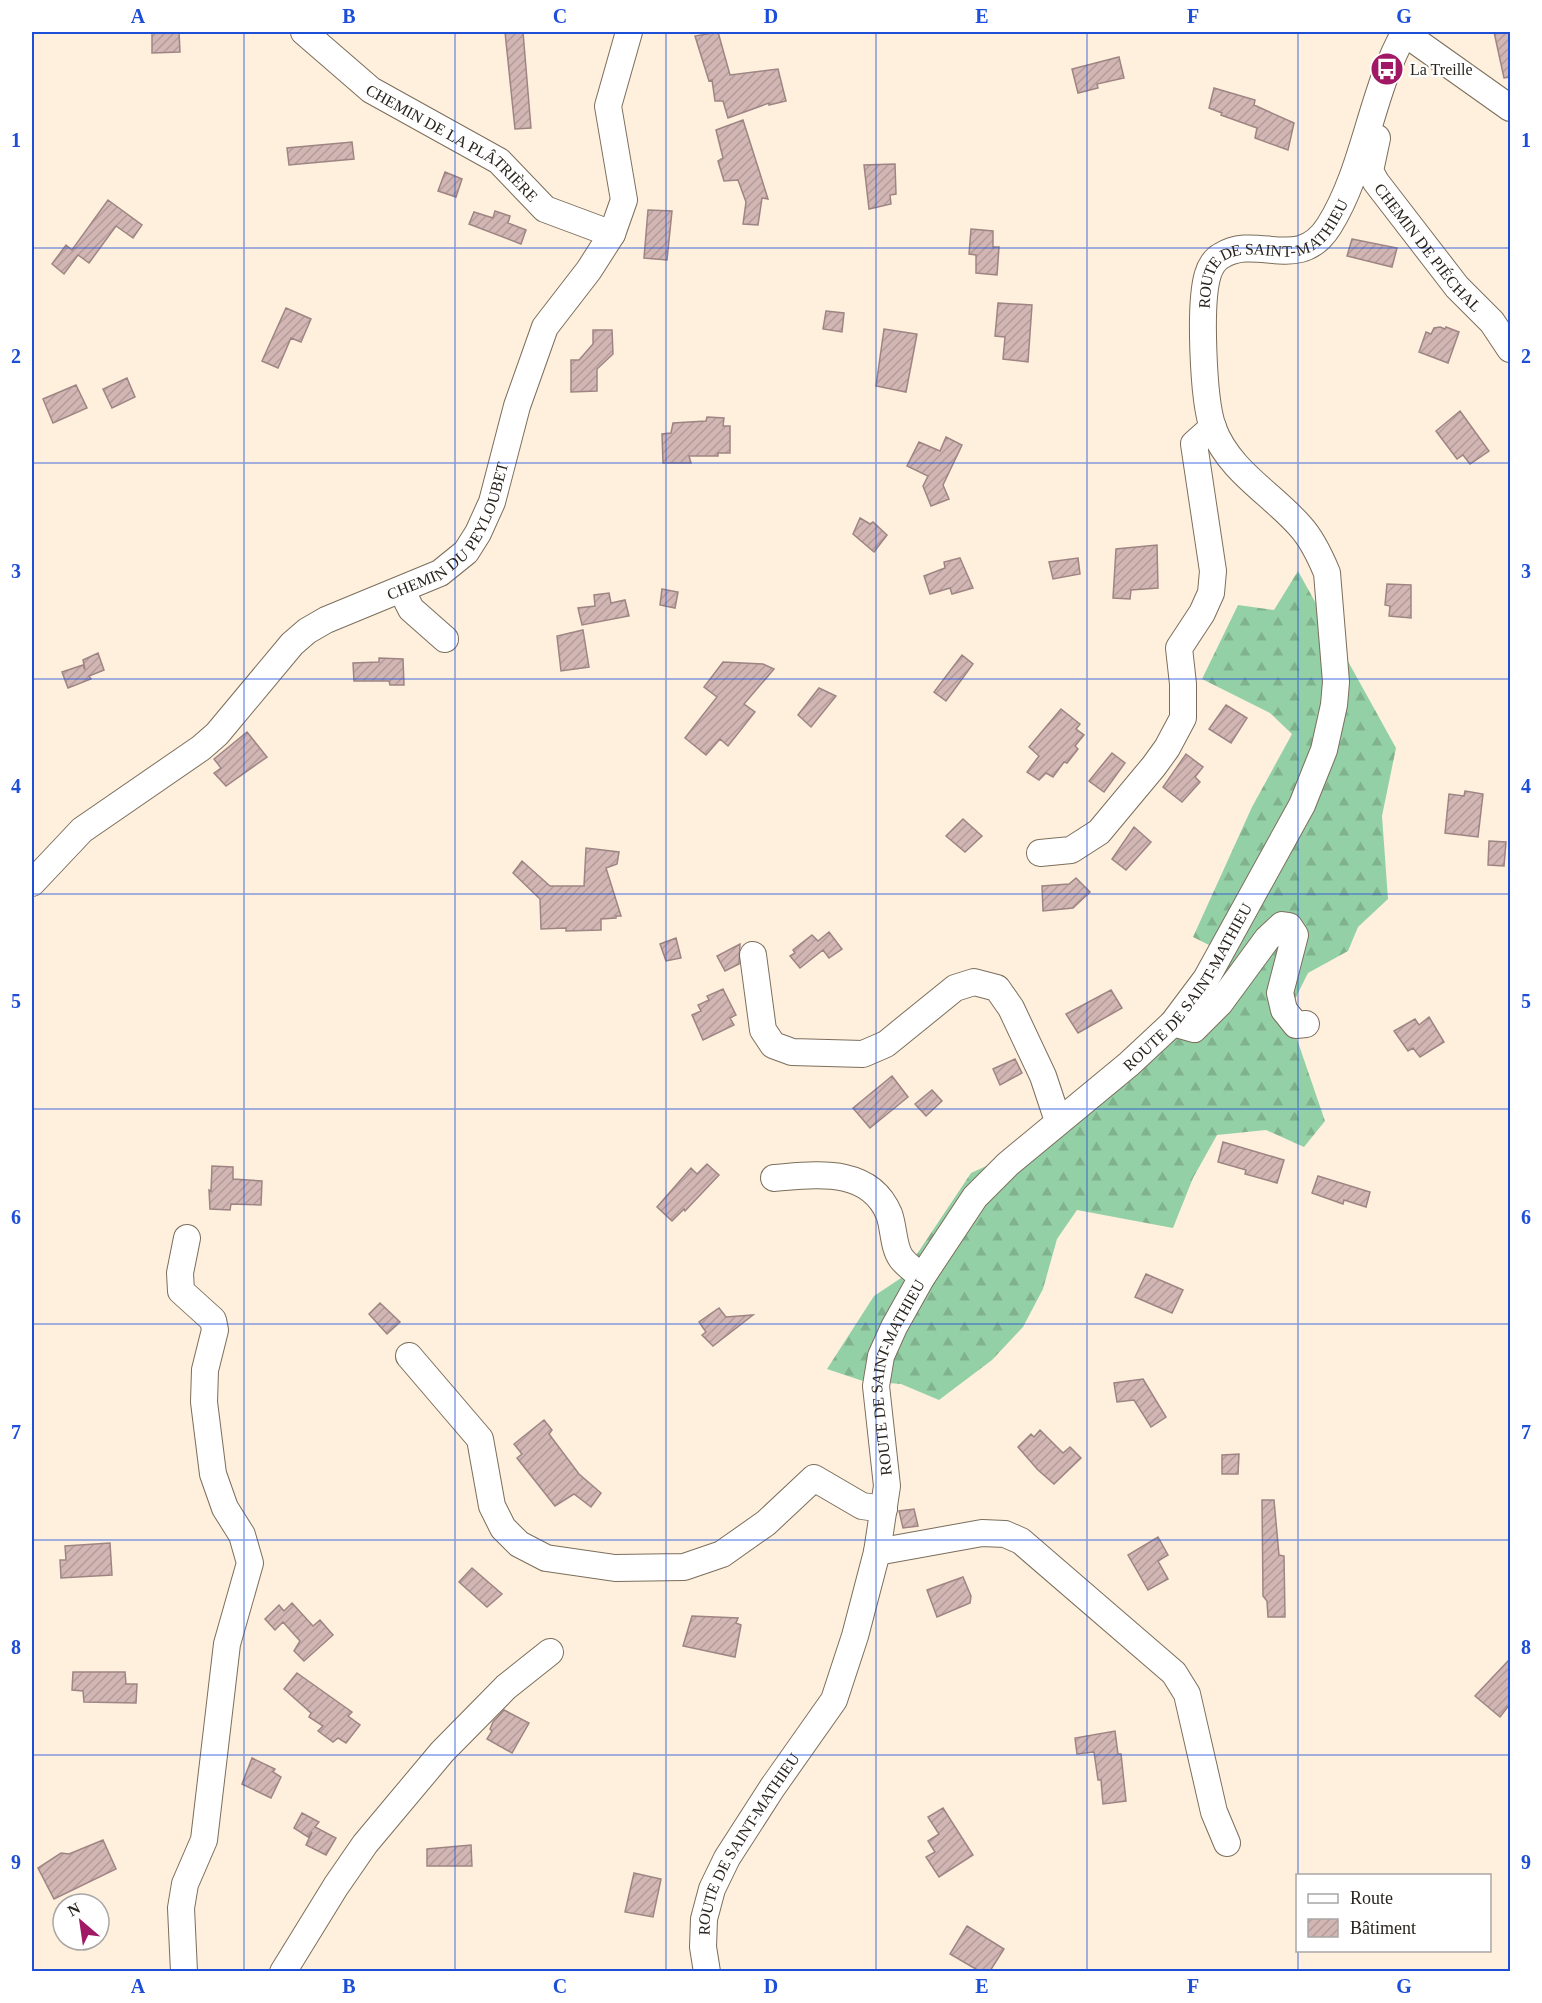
<svg xmlns="http://www.w3.org/2000/svg" width="1542" height="2003" font-family="Georgia,serif">
	<style>
		.forest { fill: url(#forest-firs) }
		.building { fill: url(#building-hatch); stroke: #9e8583; stroke-width: 1.5 }
		.lines { fill: none; stroke-linecap: round; stroke-linejoin: round }
		.minor-casing { stroke: #7b6e5c; stroke-width: 28 }
		.minor { stroke: #fff; stroke-width: 26 }
		.grid { fill: none; stroke: #1d4ed8; stroke-width: 1.5; stroke-opacity: 0.55 }
		.labels { text-anchor: middle; stroke-width: 4.5; stroke-linejoin: round; paint-order: stroke }
		.poi-label { font-size: 16px; fill: #29241d; stroke: #fff; text-anchor: start }
		.street-label { font-size: 16px; fill: #29241d; stroke: #fff }
		.neatline { fill: none; stroke: #1d4ed8; stroke-width: 2 }
		.grid-label { font-size: 20px; text-anchor: middle; font-weight: bold; fill: #1d4ed8 }
	</style>
	<defs>
		<pattern id="forest-firs" width="22" height="20" patternUnits="userSpaceOnUse" patternTransform="scale(1.5)"><rect width="22" height="20" fill="#94d0a6"/><path d="M5 1l3.5 6h-7zM16 11l3.5 6h-7z" fill="#80b28e"/></pattern>
		<pattern id="building-hatch" width="6" height="6" patternUnits="userSpaceOnUse" patternTransform="scale(1.5)"><rect width="6" height="6" fill="#d1b6b4"/><path d="M-1 1l2-2M0 6l6-6M5 7l2-2" fill="none" stroke="#b39c9a"/></pattern>
	</defs>
	<rect width="100%" height="100%" fill="#fef0dc"/>
	<path class="forest" d="M1298,571L1396,748L1382,816L1388,899L1358,927L1348,951L1308,973L1288,1013L1325,1121L1304,1147L1266,1130L1217,1135L1193,1178L1173,1228L1077,1210L1057,1239L1043,1289L1023,1327L992,1360L939,1400L901,1384L863,1381L827,1369L874,1296L901,1278L971,1173L1058,1133L1231,956L1193,937L1252,807L1292,734L1270,713L1202,679L1238,605L1274,610Z"/>
	<path class="building" d="M152,32H179L180,52L152,53Z
		M505,32H523L531,128L515,129Z
		M718,32L730,75L778,69L786,101L769,105V103L728,118L723,101H715L712,80L709,81L695,36Z
		M1494,32H1510V77L1504,78Z
		M1119,57L1124,78L1097,84L1098,88L1078,93L1072,69Z
		M1214,88L1255,100L1254,105L1294,123L1288,150L1255,138L1257,128L1221,115L1222,113L1209,108Z
		M743,120L768,199L762,198L758,225L743,224L746,202L738,180L724,181L718,161L723,158L716,130Z
		M352,142L354,159L289,165L287,148Z
		M895,164L896,194L890,195L891,204L869,209L864,165Z
		M445,172L462,179L456,197L438,191Z
		M108,200L142,225L133,238L116,226L89,263L78,255L64,274L52,264L66,245L72,250Z
		M648,210L672,211L667,260L644,258Z
		M495,211L510,216L508,223L526,230L521,244L469,224L474,212L493,218Z
		M971,229L993,231V247H999L997,275L976,273V255L969,254Z
		M1352,239L1397,248L1392,267L1347,256Z
		M998,303L1032,305L1028,362L1003,359L1005,337L995,336Z
		M286,308L311,319L301,342L291,338L278,368L262,361Z
		M826,311L844,313L842,332L823,329Z
		M1440,327L1445,329L1446,327L1459,332L1448,363L1419,352L1426,332L1431,334L1434,328Z
		M884,329L917,334L906,392L876,386Z
		M593,330H612L613,354L597,369V391L571,392V360H579L593,344Z
		M127,378L135,397L112,408L103,389Z
		M76,385L87,408L53,423L43,399Z
		M1460,411L1489,451L1470,464L1463,455L1457,459L1436,431Z
		M707,417L724,418L723,426H730V453H718V456H689L691,463H663L662,434L671,433L673,423L706,421Z
		M946,437L962,445L943,485L949,499L931,506L923,486L928,476L907,466L919,442L940,451Z
		M860,518L870,524L873,522L887,535L874,552L853,534Z
		M1157,545L1158,588L1131,590L1130,599L1113,598L1116,549Z
		M960,558L973,588L952,594L950,588L930,594L924,576L945,568L944,562Z
		M1078,558L1080,574L1053,579L1049,562Z
		M1387,584L1411,585V618L1389,616L1390,606L1385,605Z
		M662,589L678,592L675,608L660,605Z
		M609,593L611,603L625,600L629,616L582,625L578,608L595,606L594,595Z
		M583,630L589,667L561,671L557,636Z
		M98,653L104,670L89,676L91,679L68,688L62,672L83,665L85,670L83,660Z
		M962,655L973,664L946,701L934,692Z
		M379,658L403,659L404,685H390L389,681H354L353,663L379,662Z
		M723,662L763,664L774,669L744,704L755,712L728,746L720,739L706,755L685,738L717,697L704,687Z
		M819,688L836,696L811,727L798,715Z
		M1226,705L1247,718L1231,743L1209,729Z
		M1061,709L1080,724L1076,729L1084,735L1075,746L1078,749L1067,763L1064,762L1053,777L1046,773L1039,780L1027,772L1039,756L1029,747Z
		M247,732L267,757L226,786L214,773L221,768L214,759Z
		M1112,753L1125,763L1104,792L1089,781Z
		M1186,754L1203,767L1195,777L1200,782L1182,802L1163,787Z
		M1465,791L1483,794L1478,837L1445,833L1449,794L1464,796Z
		M963,819L982,836L965,852L946,836Z
		M1134,827L1151,842L1126,870L1112,859Z
		M1489,841L1506,842L1504,866L1488,865Z
		M586,848L619,852L617,864L606,868L621,916H616V918L601,919V930L566,931V928L541,929L540,899L513,873L522,861L550,886H584Z
		M1076,878L1090,892L1073,908L1043,911L1042,886L1069,884Z
		M829,932L842,949L829,958L823,950L800,968L790,956L795,953L793,950L812,935L818,941Z
		M676,938L681,958L666,961L660,944Z
		M740,944L739,964L725,971L717,956Z
		M723,989L736,1015L730,1018L734,1025L703,1040L692,1015L701,1011L698,1005L709,1000L707,996Z
		M1111,990L1122,1008L1078,1033L1066,1014Z
		M1429,1017L1444,1042L1420,1057L1413,1048L1408,1051L1394,1031L1415,1019L1419,1025Z
		M1015,1059L1022,1073L1000,1085L993,1069Z
		M892,1076L908,1097L870,1128L853,1108Z
		M932,1090L942,1101L926,1116L915,1104Z
		M1223,1142L1284,1160L1277,1183L1245,1174L1246,1170L1218,1162Z
		M707,1164L719,1175L685,1211L684,1209L672,1221L657,1207L691,1168L697,1174Z
		M212,1166L233,1167V1179L262,1181L261,1205L231,1204L230,1210L210,1209L209,1190L211,1191Z
		M1318,1176L1370,1192L1366,1207L1344,1200L1343,1204L1312,1193Z
		M1146,1274L1183,1290L1172,1313L1135,1297Z
		M380,1303L400,1322L387,1334L369,1314Z
		M719,1308L726,1317L753,1315L713,1346L702,1335L706,1332L699,1322Z
		M1143,1379L1166,1417L1151,1427L1134,1400L1117,1402L1114,1383Z
		M544,1420L552,1430L549,1434L579,1474L601,1493L591,1507L574,1494L555,1506L517,1458L522,1454L514,1444Z
		M1040,1430L1063,1453L1070,1447L1081,1458L1054,1484L1038,1470L1018,1447L1031,1434L1034,1437Z
		M1239,1454L1238,1474H1222V1455Z
		M1262,1500H1274L1279,1555L1284,1556L1285,1617H1268L1267,1601L1263,1596Z
		M914,1509L918,1526L903,1528L899,1511Z
		M1158,1537L1168,1555L1158,1561L1168,1579L1148,1590L1128,1555Z
		M110,1543L112,1575L61,1578L60,1560H66L65,1546Z
		M472,1568L502,1594L487,1607L459,1582Z
		M963,1577L971,1596L970,1603L937,1617L927,1590Z
		M292,1603L313,1626L320,1620L333,1635L304,1661L294,1651L300,1641L283,1622L275,1630L265,1619L279,1605L284,1611Z
		M692,1616L738,1618L736,1623L741,1625L735,1657L683,1646Z
		M1510,1659V1704L1500,1717L1475,1696Z
		M73,1672H125L126,1684H137L136,1703L84,1702L83,1691L72,1690Z
		M297,1673L352,1712L348,1716L360,1725L346,1743L338,1738L333,1742L318,1731L323,1726L309,1717L311,1713L284,1689Z
		M504,1710L529,1723L512,1753L487,1739L492,1731L490,1729L493,1722Z
		M1115,1731L1118,1754H1121L1126,1801L1103,1804L1101,1780H1098L1094,1752L1077,1754L1075,1738Z
		M252,1758L275,1769L273,1772L281,1777L271,1798L242,1784Z
		M943,1808L973,1855L939,1877L926,1857L935,1852L928,1841L939,1834L928,1817Z
		M302,1813L319,1822L315,1827L336,1838L326,1855L306,1845L312,1832L308,1837L294,1828Z
		M103,1840L116,1869L54,1899L38,1868L61,1853L69,1854Z
		M471,1845L472,1866H427V1849Z
		M634,1873L661,1879L653,1917L625,1912Z
		M967,1926L1004,1949L990,1971H979L950,1954Z"/>
	<g class="lines">
		<g class="minor-casing">
			<g id="minor">
				<path id="s1" d="M304,32L371,90L499,161L545,209L612,234"/>
				<path d="M1403,32L1510,108"/>
				<path id="s2" d="M1377,138L1370,171L1376,182L1457,287L1492,322L1510,349"/>
				<path d="M402,591L411,609L445,639"/>
				<path d="M1040,853L1071,850L1099,832L1154,766L1167,748L1183,718V684L1179,648L1202,613L1211,593L1213,571L1194,444L1213,427"/>
				<path id="s3" d="M32,883L82,830L201,748L217,734L292,644L307,631L326,620L440,573L466,552L478,533L492,502L517,406L545,327L589,270L612,234L624,200L608,106L629,32"/>
				<path d="M753,955L763,1030L773,1045L792,1052L863,1054L886,1044L955,988L974,982L997,988L1011,1008L1043,1076L1058,1121"/>
				<path d="M1173,1023L1194,1029L1220,1003L1267,939L1282,925L1289,926L1295,935L1280,993L1284,1010L1296,1025L1306,1024"/>
				<path d="M774,1178C815,1175 869,1166 889,1214C894,1227 893,1247 901,1258C906,1265 915,1271 922,1277"/>
				<path d="M409,1356L480,1439L492,1506L503,1528L519,1544L546,1558L615,1568L684,1567L722,1554L766,1523L814,1478L862,1506L884,1509"/>
				<path d="M877,1552L982,1533L1005,1534L1021,1541L1174,1673L1187,1694L1214,1812L1227,1843"/>
				<path d="M184,1972L181,1908L185,1884L204,1840L227,1644L250,1563L242,1535L225,1508L213,1474L204,1402L205,1370L215,1330L213,1320L181,1291L180,1273L187,1238"/>
				<path d="M283,1972L336,1886L365,1844L442,1752L506,1687L550,1652"/>
				<path id="s4" d="M707,1972L703,1947L704,1919L712,1889L727,1858L772,1788L834,1700L855,1636L877,1552L887,1486L876,1386L881,1356L894,1327L922,1277L975,1197L1008,1164L1129,1064L1173,1023L1206,979L1302,805L1324,750L1334,705L1336,682L1327,573C1320,556 1312,539 1300,526C1271,493 1229,471 1213,428C1203,400 1199,302 1208,274C1210,267 1215,259 1221,256C1257,233 1299,274 1329,226C1365,169 1371,91 1405,32"/>
			</g>
		</g>
		<use href="#minor" class="minor"/>
	</g>
	<path class="grid" d="M244,32V1972M455,32V1972M666,32V1972M876,32V1972M1087,32V1972M1298,32V1876M32,248H1510M32,463H1510M32,679H1510M32,894H1510M32,1109H1510M32,1324H1510M32,1540H1510M32,1755H1510M1298,1950V1972"/>
	<defs>
		<g id="bus-disc" transform="scale(1.725)"><circle r="9.5" fill="#a11965" stroke="#fff"/><path d="M-5-6H5V4H4V6H2V4H-2V6H-4V4H-5ZM-3.5-4V0h7V-4ZM-3.5 1.2v1.5H-2V1.2ZM2 1.2v1.5H3.5V1.2Z" fill="#fff"/></g>
	</defs>
	<g fill-rule="evenodd">
		<use href="#bus-disc" x="1387" y="69"/>
	</g>
	<g class="labels">
		<g class="poi-label">
			<text x="1410" y="75">La Treille</text>
		</g>
		<g class="street-label">
			<text dy="6" stroke="none"><textPath href="#s1" startOffset="186">CHEMIN DE LA PLÂTRIÈRE</textPath></text>
			<text dy="6" stroke="none"><textPath href="#s2" startOffset="130">CHEMIN DE PIÉCHAL</textPath></text>
			<text dy="6" stroke="none"><textPath href="#s4" startOffset="2012">ROUTE DE SAINT-MATHIEU</textPath></text>
			<text dy="6" stroke="none"><textPath href="#s3" startOffset="558">CHEMIN DU PEYLOUBET</textPath></text>
			<text dy="6" stroke="none"><textPath href="#s4" startOffset="1148">ROUTE DE SAINT-MATHIEU</textPath></text>
			<text dy="6" stroke="none"><textPath href="#s4" startOffset="644">ROUTE DE SAINT-MATHIEU</textPath></text>
			<text dy="6" stroke="none"><textPath href="#s4" startOffset="140">ROUTE DE SAINT-MATHIEU</textPath></text>
		</g>
	</g>
	<rect width="1542" height="2003" fill="none" stroke="#ffffff" stroke-width="66"/>
	<rect x="1296" y="1874" width="195" height="78" fill="#ffffff" stroke="#a9a7a5" stroke-width="1.5"/>
	<rect x="1308" y="1894" width="30" height="9" fill="#ffffff" stroke="#a9a7a5" stroke-width="1.5"/>
	<text x="1350" y="1904" font-size="18" fill="#29241d">Route</text>
	<rect x="1308" y="1919" width="30" height="18" fill="url(#building-hatch)" stroke="#a9a7a5" stroke-width="1.5"/>
	<text x="1350" y="1934" font-size="18" fill="#29241d">Bâtiment</text>
	<g transform="translate(81 1922) rotate(331)"><circle r="28" fill="#ffffff" stroke="#a9a7a5" stroke-width="1.5"/>
	<path d="M0-4.5L10 22L0 15L-10 22Z" fill="#a11965"/>
	<text y="-9" font-size="16" font-weight="bold" text-anchor="middle" fill="#29241d">N</text>
	</g>
	<rect x="33" y="33" width="1476" height="1937" class="neatline"/>
	<g class="grid-label">
		<text x="138" y="23">A</text>
		<text x="349" y="23">B</text>
		<text x="560" y="23">C</text>
		<text x="771" y="23">D</text>
		<text x="982" y="23">E</text>
		<text x="1193" y="23">F</text>
		<text x="1404" y="23">G</text>
		<text x="16" y="147">1</text>
		<text x="1526" y="147">1</text>
		<text x="16" y="363">2</text>
		<text x="1526" y="363">2</text>
		<text x="16" y="578">3</text>
		<text x="1526" y="578">3</text>
		<text x="16" y="793">4</text>
		<text x="1526" y="793">4</text>
		<text x="16" y="1008">5</text>
		<text x="1526" y="1008">5</text>
		<text x="16" y="1224">6</text>
		<text x="1526" y="1224">6</text>
		<text x="16" y="1439">7</text>
		<text x="1526" y="1439">7</text>
		<text x="16" y="1654">8</text>
		<text x="1526" y="1654">8</text>
		<text x="16" y="1869">9</text>
		<text x="1526" y="1869">9</text>
		<text x="138" y="1993">A</text>
		<text x="349" y="1993">B</text>
		<text x="560" y="1993">C</text>
		<text x="771" y="1993">D</text>
		<text x="982" y="1993">E</text>
		<text x="1193" y="1993">F</text>
		<text x="1404" y="1993">G</text>
	</g>
</svg>
